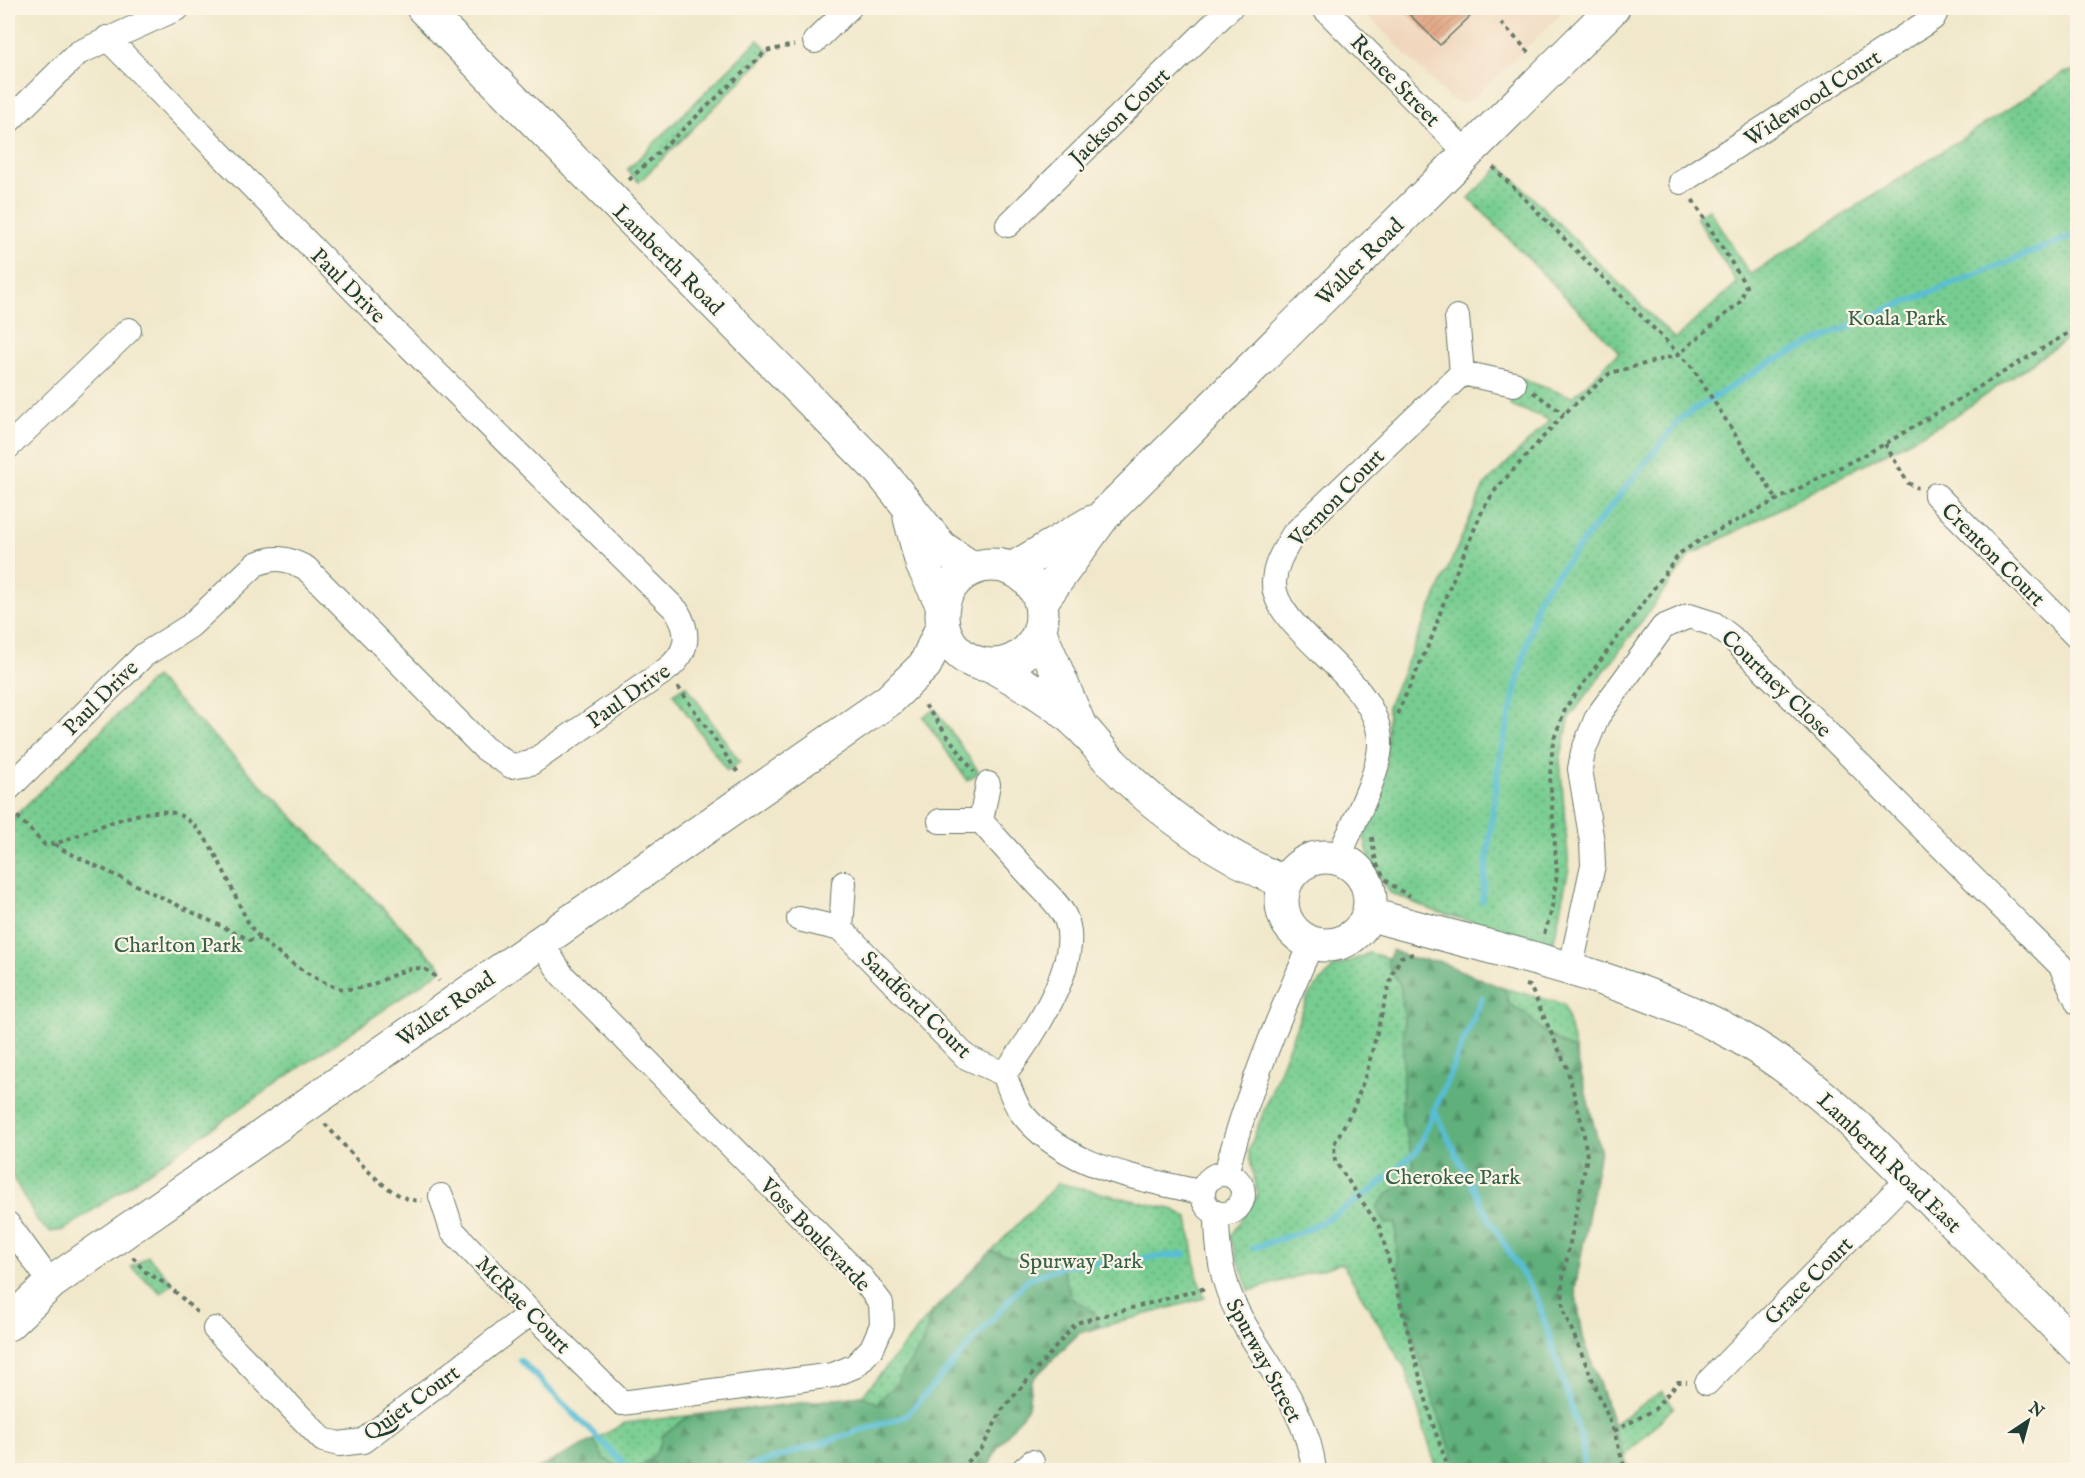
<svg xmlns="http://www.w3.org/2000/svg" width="2085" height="1478" font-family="'IM FELL English',serif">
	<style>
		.built { fill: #f0d6bc }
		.green { fill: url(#green-dots); stroke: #4b8562; stroke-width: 1.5 }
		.forest { fill: url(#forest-firs); stroke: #407658; stroke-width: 1.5 }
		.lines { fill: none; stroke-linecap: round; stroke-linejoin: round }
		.stream { stroke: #58bed6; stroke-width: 6 }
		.building { fill: url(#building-hatch) }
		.street-casing { stroke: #687969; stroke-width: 26 }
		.secondary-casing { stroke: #687969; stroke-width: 35 }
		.path { stroke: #687969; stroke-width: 4; stroke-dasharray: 4.5 4.5; stroke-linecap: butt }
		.street { stroke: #fff; stroke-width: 24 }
		.secondary { stroke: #fff; stroke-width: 33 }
		.labels { text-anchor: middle; stroke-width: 4.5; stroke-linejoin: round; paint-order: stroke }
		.street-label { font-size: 22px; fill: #1f3d34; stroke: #fcf5e5 }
		.park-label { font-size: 22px; fill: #35614b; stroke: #fcf5e5 }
	</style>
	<defs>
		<pattern id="green-dots" width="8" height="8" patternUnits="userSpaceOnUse" patternTransform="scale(1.5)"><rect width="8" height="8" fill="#77cd91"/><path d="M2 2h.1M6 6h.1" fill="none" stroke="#61a877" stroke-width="1.8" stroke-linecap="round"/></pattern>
		<pattern id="forest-firs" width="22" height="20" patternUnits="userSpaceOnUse" patternTransform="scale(1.5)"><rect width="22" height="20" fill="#61b07b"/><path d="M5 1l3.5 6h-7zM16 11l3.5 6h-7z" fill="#4f9066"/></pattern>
		<pattern id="building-hatch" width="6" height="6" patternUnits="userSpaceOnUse" patternTransform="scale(1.5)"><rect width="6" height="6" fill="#e1a17d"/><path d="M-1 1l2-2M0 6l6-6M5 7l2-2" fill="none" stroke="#b68467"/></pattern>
	</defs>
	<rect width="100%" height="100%" fill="#fcf5e5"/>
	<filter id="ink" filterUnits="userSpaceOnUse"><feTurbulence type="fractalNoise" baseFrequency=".0167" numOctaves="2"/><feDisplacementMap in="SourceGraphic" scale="12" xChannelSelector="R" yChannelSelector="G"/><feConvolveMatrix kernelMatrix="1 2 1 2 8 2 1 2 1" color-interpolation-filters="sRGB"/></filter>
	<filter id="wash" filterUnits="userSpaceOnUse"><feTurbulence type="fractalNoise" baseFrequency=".008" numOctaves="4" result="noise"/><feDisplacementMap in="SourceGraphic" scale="24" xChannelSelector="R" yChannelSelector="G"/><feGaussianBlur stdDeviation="1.35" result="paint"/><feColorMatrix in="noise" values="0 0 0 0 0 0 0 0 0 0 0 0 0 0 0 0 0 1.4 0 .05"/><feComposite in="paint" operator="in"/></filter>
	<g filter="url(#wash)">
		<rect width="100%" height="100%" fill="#f1e8cb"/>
		<path class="built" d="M1377,8H1567L1472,100L1462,103L1449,98L1368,16Z"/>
		<path class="green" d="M758,40L770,52L639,182L627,170Z
			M2077,70V332L1952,418L1691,555L1570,717L1560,760L1569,868L1553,945L1434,911L1390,893L1370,860L1362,829L1386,771L1388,706L1484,486L1550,420L1510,405L1518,378L1573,397L1619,352L1469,198L1501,166L1675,339L1737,283L1696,217L1709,209L1750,275L2064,73Z
			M155,677L443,969L64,1230L50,1232L39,1223L8,1169V823Z
			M686,685L740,762L727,771L673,694Z
			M935,709L979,772L967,781L923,717Z
			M1369,953L1564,1004L1600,1150L1575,1289L1583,1337L1613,1424L1662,1391L1674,1407L1624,1457L1629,1470H1437L1405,1368L1342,1263L1249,1291L1230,1237L1258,1194L1248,1152L1308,996L1333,968Z
			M1058,1183L1175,1210L1188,1218L1198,1279L1205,1298L1079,1333L1031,1381L1028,1407L997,1448L987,1470H593L574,1451L625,1423L862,1396L931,1313Z
			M148,1256L173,1283L161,1293L131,1267Z"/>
		<path class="forest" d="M1392,950L1412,959L1438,961L1505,989L1509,1004L1526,1014L1544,1032L1575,1051L1600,1150L1575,1289L1583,1337L1629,1470H1458C1433,1399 1393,1298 1396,1223L1386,1224L1376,1208L1385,1196L1400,1185L1414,1164L1402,1119L1404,1015L1400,985L1387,964Z
			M991,1251L1033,1263L1052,1260L1064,1272L1071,1298L1094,1312L1100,1327L1079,1333L1031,1381L1028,1407L997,1448L987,1470H626C645,1465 659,1458 662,1436L689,1416L862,1396L877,1403L895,1385L923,1343L931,1313Z
			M594,1440L603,1458L623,1470H534Z"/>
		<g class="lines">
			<path class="stream" d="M1482,901L1499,760L1538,598L1681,418L1771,362L1884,311L2078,234
				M1434,1110L1488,1217L1538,1300L1583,1445L1584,1470
				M1253,1248L1304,1231L1334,1215L1374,1189L1417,1151L1482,998
				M520,1360L630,1470
				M738,1470L906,1416L1028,1279L1064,1266L1185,1254"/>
		</g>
		<g id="blocks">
			<path class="building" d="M1403,8H1479L1440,45Z"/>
		</g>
	</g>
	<g filter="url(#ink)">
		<use href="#blocks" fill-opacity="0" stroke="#687969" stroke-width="1.5"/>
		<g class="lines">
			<g class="street-casing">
				<path id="street" d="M1324,8L1467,153
					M815,41L849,8
					M8,122L78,53L178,8
					M1681,182L1933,18L1938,8
					M1008,225L1230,8
					M1457,317L1462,373L1514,384
					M8,447L129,330
					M1936,495L2078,638
					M8,789L144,655L190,626L256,564C275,556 287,558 306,568L484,748L511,766L531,763L666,670C688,653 691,635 677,611L390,327L107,38
					M940,821H981L988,784
					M981,821C999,842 1018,862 1036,882C1046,893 1059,904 1065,917C1085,960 1030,1041 1004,1074
					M1338,859C1350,829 1381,773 1380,742C1379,677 1272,631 1274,582C1275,563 1284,551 1293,535L1462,373
					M799,919L841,929L966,1057L1004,1074C1009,1086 1013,1101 1021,1112C1065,1169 1137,1177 1203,1193
					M841,929L844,883
					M1570,971L1593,865L1592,842L1580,769L1583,752L1597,717L1663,627L1689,616L1714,624L1731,637L2061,966L2078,1003
					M1226,1174C1246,1095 1278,1017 1312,943
					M1203 1194a20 20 0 1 1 40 0a20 20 0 1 1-40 0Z
					M441,1196L452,1230L531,1313L622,1403L833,1375L855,1366L872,1348L882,1325L881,1303L861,1277L562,975L540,941
					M1217,1213C1217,1249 1221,1282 1239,1315C1266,1365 1308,1411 1314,1470
					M8,1224L51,1283
					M215,1329L323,1440L339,1444L363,1441L531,1313
					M1707,1383L1909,1178
					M1023,1470L1032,1462"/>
			</g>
			<g class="secondary-casing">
				<path id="secondary" d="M423,8L880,471L941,547L973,569
					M910,518L922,564L943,606
					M942 615a50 50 0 1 1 100 0a50 50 0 1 1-100 0Z
					M1012,569L1092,522
					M1041,602L1104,515L1613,8
					M1040,632L1079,724
					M992,666C1022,683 1055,701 1079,725C1092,737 1101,752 1113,764C1163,815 1220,855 1286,883
					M1282 901a44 44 0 1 1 88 0a44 44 0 1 1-88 0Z
					M1368,914C1490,949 1621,973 1734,1034C1810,1076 1871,1139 1931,1200C1980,1249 2029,1299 2078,1348
					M8,1324L51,1283L889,700L925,665L943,625"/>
			</g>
			<path class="path" d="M1501,23L1530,53
				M1493,167L1692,367L1777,500
				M629,180L766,51L794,45
				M1533,392L1564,414
				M1885,444L1908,483L1918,488
				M678,687L739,774
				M925,705L974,772
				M1397,714L1433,635L1445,598L1483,509L1496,489L1564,414L1610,373L1678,355L1740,302L1746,286L1692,199
				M11,810L45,845L55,844C85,833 137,808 169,812C210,817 232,897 251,927C264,947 310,977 332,986C377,1003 411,943 439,981
				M1372,837C1376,871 1380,880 1410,896
				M55,844L61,849L250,940L260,939
				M1544,934L1551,913L1557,874L1550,777L1553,741L1566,707L1680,553L1707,536L1885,444L2078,327
				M1413,954L1401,957L1392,974L1367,1071L1354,1107L1334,1144L1335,1161L1380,1228L1432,1422L1449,1470
				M1526,985L1530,986L1567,1068L1583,1128L1587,1157L1562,1283L1563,1309L1614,1431L1625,1470
				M325,1124C346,1146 391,1206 422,1200
				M133,1257L144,1271L169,1286L199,1314
				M1614,1431L1654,1410L1678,1382H1687
				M951,1470L961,1467L982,1448L1002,1410L1076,1323L1206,1288"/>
			<use href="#street" class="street"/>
			<use href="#secondary" class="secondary"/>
		</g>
	</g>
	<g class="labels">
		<g class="street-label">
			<text transform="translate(1396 80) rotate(46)" y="8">Renee Street</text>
			<text transform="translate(1812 97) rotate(-33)" y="8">Widewood Court</text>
			<text transform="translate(1119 116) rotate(-44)" y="8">Jackson Court</text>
			<text transform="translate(669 259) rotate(45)" y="8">Lamberth Road</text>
			<text transform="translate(1359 261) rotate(-45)" y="8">Waller Road</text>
			<text transform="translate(349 285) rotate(45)" y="8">Paul Drive</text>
			<text transform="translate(1336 497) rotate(-46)" y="8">Vernon Court</text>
			<text transform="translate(1994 554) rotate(45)" y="8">Crenton Court</text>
			<text transform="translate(1777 683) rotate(44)" y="8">Courtney Close</text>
			<text transform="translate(628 695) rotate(-35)" y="8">Paul Drive</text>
			<text transform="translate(100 697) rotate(-45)" y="8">Paul Drive</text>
			<text transform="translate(917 1004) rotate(44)" y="8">Sandford Court</text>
			<text transform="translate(445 1008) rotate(-35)" y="8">Waller Road</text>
			<text transform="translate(1890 1162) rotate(44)" y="8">Lamberth Road East</text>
			<text transform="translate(816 1234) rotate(46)" y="8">Voss Boulevarde</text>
			<text transform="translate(1808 1280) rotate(-45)" y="8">Grace Court</text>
			<text transform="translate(524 1304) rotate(46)" y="8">McRae Court</text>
			<text transform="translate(1265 1360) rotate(62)" y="8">Spurway Street</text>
			<text transform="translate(411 1402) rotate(-36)" y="8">Quiet Court</text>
		</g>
		<g class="park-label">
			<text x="1897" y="325">Koala Park</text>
			<text x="178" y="952">Charlton Park</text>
			<text x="1453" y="1184">Cherokee Park</text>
			<text x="1081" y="1268">Spurway Park</text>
		</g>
	</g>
	<rect width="2085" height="1478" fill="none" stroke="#fcf5e5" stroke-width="30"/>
	<g transform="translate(2028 1421) rotate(36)" stroke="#fcf5e5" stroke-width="4.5" paint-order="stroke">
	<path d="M0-4.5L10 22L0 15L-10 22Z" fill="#1f3d34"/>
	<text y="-9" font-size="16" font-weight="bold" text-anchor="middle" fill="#1f3d34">N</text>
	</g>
</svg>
